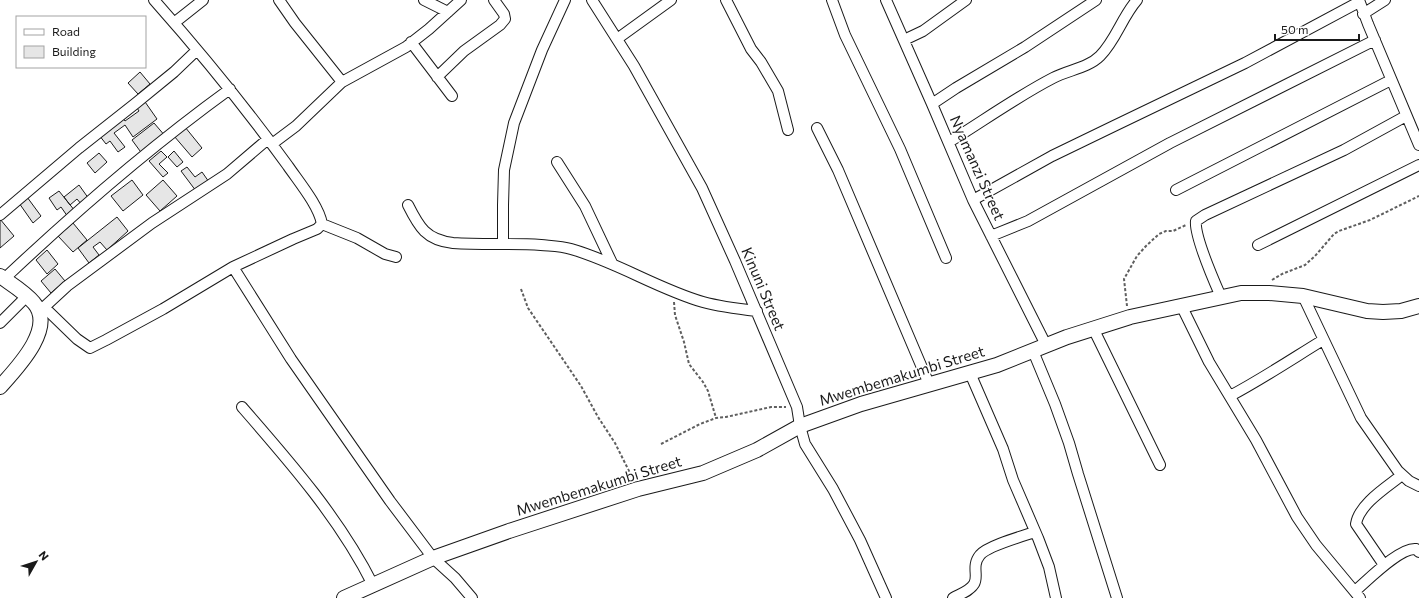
<svg xmlns="http://www.w3.org/2000/svg" width="1419" height="598" font-family="Commissioner,sans-serif">
	<style>
		.building { fill: #e6e6e6; stroke: #1a1a1a }
		.lines { fill: none; stroke-linecap: round; stroke-linejoin: round }
		.street-casing { stroke: #1a1a1a; stroke-width: 12 }
		.secondary-casing { stroke: #1a1a1a; stroke-width: 16 }
		.path { stroke: #5f5f5f; stroke-width: 2; stroke-dasharray: 3 2; stroke-linecap: butt }
		.street { stroke: #fff; stroke-width: 10 }
		.secondary { stroke: #fff; stroke-width: 14 }
		.labels { text-anchor: middle; stroke-width: 3; stroke-linejoin: round; paint-order: stroke }
		.street-label { font-size: 15px; fill: #1a1a1a; stroke: #fff }
	</style>
	<rect width="100%" height="100%" fill="#fff"/>
	<path class="building" d="M140,72L150,84L138,94L128,83Z
		M143,99L157,119L133,137L125,125L114,133L125,147L118,152L110,141L106,144L99,135L122,117L125,121L139,111L135,105Z
		M154,123L166,137L143,155L132,140Z
		M185,127L202,148L192,157L174,136Z
		M161,151L167,157L159,164L168,173L163,177L149,161Z
		M174,151L183,162L177,167L168,157Z
		M99,153L107,162L95,173L87,163Z
		M187,167L195,177L202,172L209,182L196,191L181,171Z
		M132,180L143,195L123,211L111,196Z
		M163,180L177,196L160,211L146,195Z
		M79,185L89,199L82,205L77,199L70,205L64,197Z
		M59,191L75,211L68,217L61,207L57,210L49,198Z
		M27,197L41,216L33,223L19,203Z
		M117,217L128,231L107,250L100,242L93,247L99,255L89,263L78,248Z
		M0,219L14,236L0,248Z
		M73,223L87,240L73,252L58,236Z
		M47,250L58,264L47,274L36,260Z
		M55,269L65,281L51,293L41,281Z"/>
	<g class="lines">
		<g class="street-casing">
			<path id="street" d="M279,0L295,23L342,82
				M424,0L448,12
				M592,0L634,66L702,188L735,261L797,407L800,426L805,444L833,489L860,540L886,598
				M726,0L751,49L761,62L778,91L788,130
				M832,0L845,35L900,149L946,258
				M886,0L932,104L973,200L1046,345
				M1359,0L1368,24L1419,145
				M1363,14L1385,0
				M174,23L203,0
				M617,39L671,0
				M904,40L923,31L966,0
				M411,42L452,96
				M437,77L464,51L500,25L505,19L504,14L494,0
				M932,104L956,88L1025,47L1096,0
				M817,128L838,170L929,384
				M949,142C983,121 1018,96 1053,78C1068,70 1088,68 1100,56C1116,40 1122,17 1137,0
				M272,144L296,126L342,82L406,47L429,29L461,0
				M557,162L585,206L612,263
				M1176,190L1391,80
				M973,200L1052,156L1114,126L1245,63L1359,2
				M408,205C419,227 426,240 453,243C482,245 512,243 541,245C551,246 561,246 571,249C617,262 658,289 703,302C721,307 739,309 757,311
				M0,215L79,148L136,103L174,72L197,50
				M322,224L357,238L385,254L396,257
				M991,236L1028,221L1170,143L1375,40
				M503,244V205L504,170L514,123L542,50L565,0
				M1258,245L1419,165
				M233,267L291,359L390,501L433,558L455,578L472,598
				M4,279C76,211 150,147 230,89
				M1303,296L1361,418L1398,471L1409,481L1419,486
				M1221,297C1214,281 1194,236 1196,221L1205,215L1344,150L1406,116
				M1181,305L1209,362L1256,440L1297,517L1316,545L1360,598
				M44,307L77,339L90,348L106,340L163,309L233,267L293,239L317,229L322,224C319,206 299,182 288,166C246,108 201,53 154,0
				M41,310L67,286L152,223L227,174L268,139
				M0,323L27,296
				M1093,328L1160,465
				M1033,351L1055,404L1069,443L1078,474L1117,598
				M970,373L1003,449L1013,480L1038,538L1049,567L1056,598
				M1230,396C1262,379 1292,359 1323,340
				M242,407C290,462 340,519 373,585
				M1384,565L1356,524C1359,504 1387,487 1402,475
				M1355,591C1368,580 1400,547 1416,549L1419,552
				M953,598C960,594 970,591 974,584C979,576 971,566 980,555C987,546 1023,536 1035,532"/>
		</g>
		<g class="secondary-casing">
			<path id="secondary" d="M0,276C11,284 25,292 34,303C56,328 17,368 0,387
				M344,598L433,558L509,531L638,489L703,473L757,450L800,426L861,404L997,365L1067,337L1130,317L1241,293H1269L1303,296L1367,311L1383,312L1401,311L1419,306"/>
		</g>
		<path class="path" d="M1272,280L1282,274L1305,265L1315,256L1334,234L1339,231L1370,220L1419,196
			M521,289L528,308L581,386L598,417L615,443L632,477
			M674,302L675,315L684,342L689,364L703,382L708,391L716,418
			M1127,306L1124,279L1137,256L1146,246L1159,234L1166,231H1173L1186,225
			M661,444L700,424L716,418L726,417L771,407H786"/>
		<use href="#street" class="street"/>
		<use href="#secondary" class="secondary"/>
	</g>
	<g class="labels">
		<g class="street-label">
			<text transform="translate(977 168) rotate(66)" y="5">Nyamanzi Street</text>
			<text transform="translate(763 289) rotate(67)" y="5">Kinuni Street</text>
			<text transform="translate(902 376) rotate(-17)" y="5">Mwembemakumbi Street</text>
			<text transform="translate(599 486) rotate(-17)" y="5">Mwembemakumbi Street</text>
		</g>
	</g>
	<rect x="16" y="16" width="130" height="52" fill="#ffffff" stroke="#a3a3a3"/>
	<rect x="24" y="29" width="20" height="6" fill="#ffffff" stroke="#a3a3a3"/>
	<text x="52" y="36" font-size="12" fill="#1a1a1a">Road</text>
	<rect x="24" y="46" width="20" height="12" fill="#e6e6e6" stroke="#a3a3a3"/>
	<text x="52" y="56" font-size="12" fill="#1a1a1a">Building</text>
	<g transform="translate(36 562) rotate(51)" stroke="#ffffff" stroke-width="3" paint-order="stroke">
	<path d="M0-3L7 15L0 10L-7 15Z" fill="#1a1a1a"/>
	<text y="-6" font-size="11" font-weight="bold" text-anchor="middle" fill="#1a1a1a">N</text>
	</g>
	<path d="M1275 34v6h84v-6" fill="none" stroke="#1a1a1a" stroke-width="2"/>
	<text x="1281" y="34" font-size="12" fill="#1a1a1a" stroke="#ffffff" stroke-width="3" paint-order="stroke">50 m</text>
</svg>
